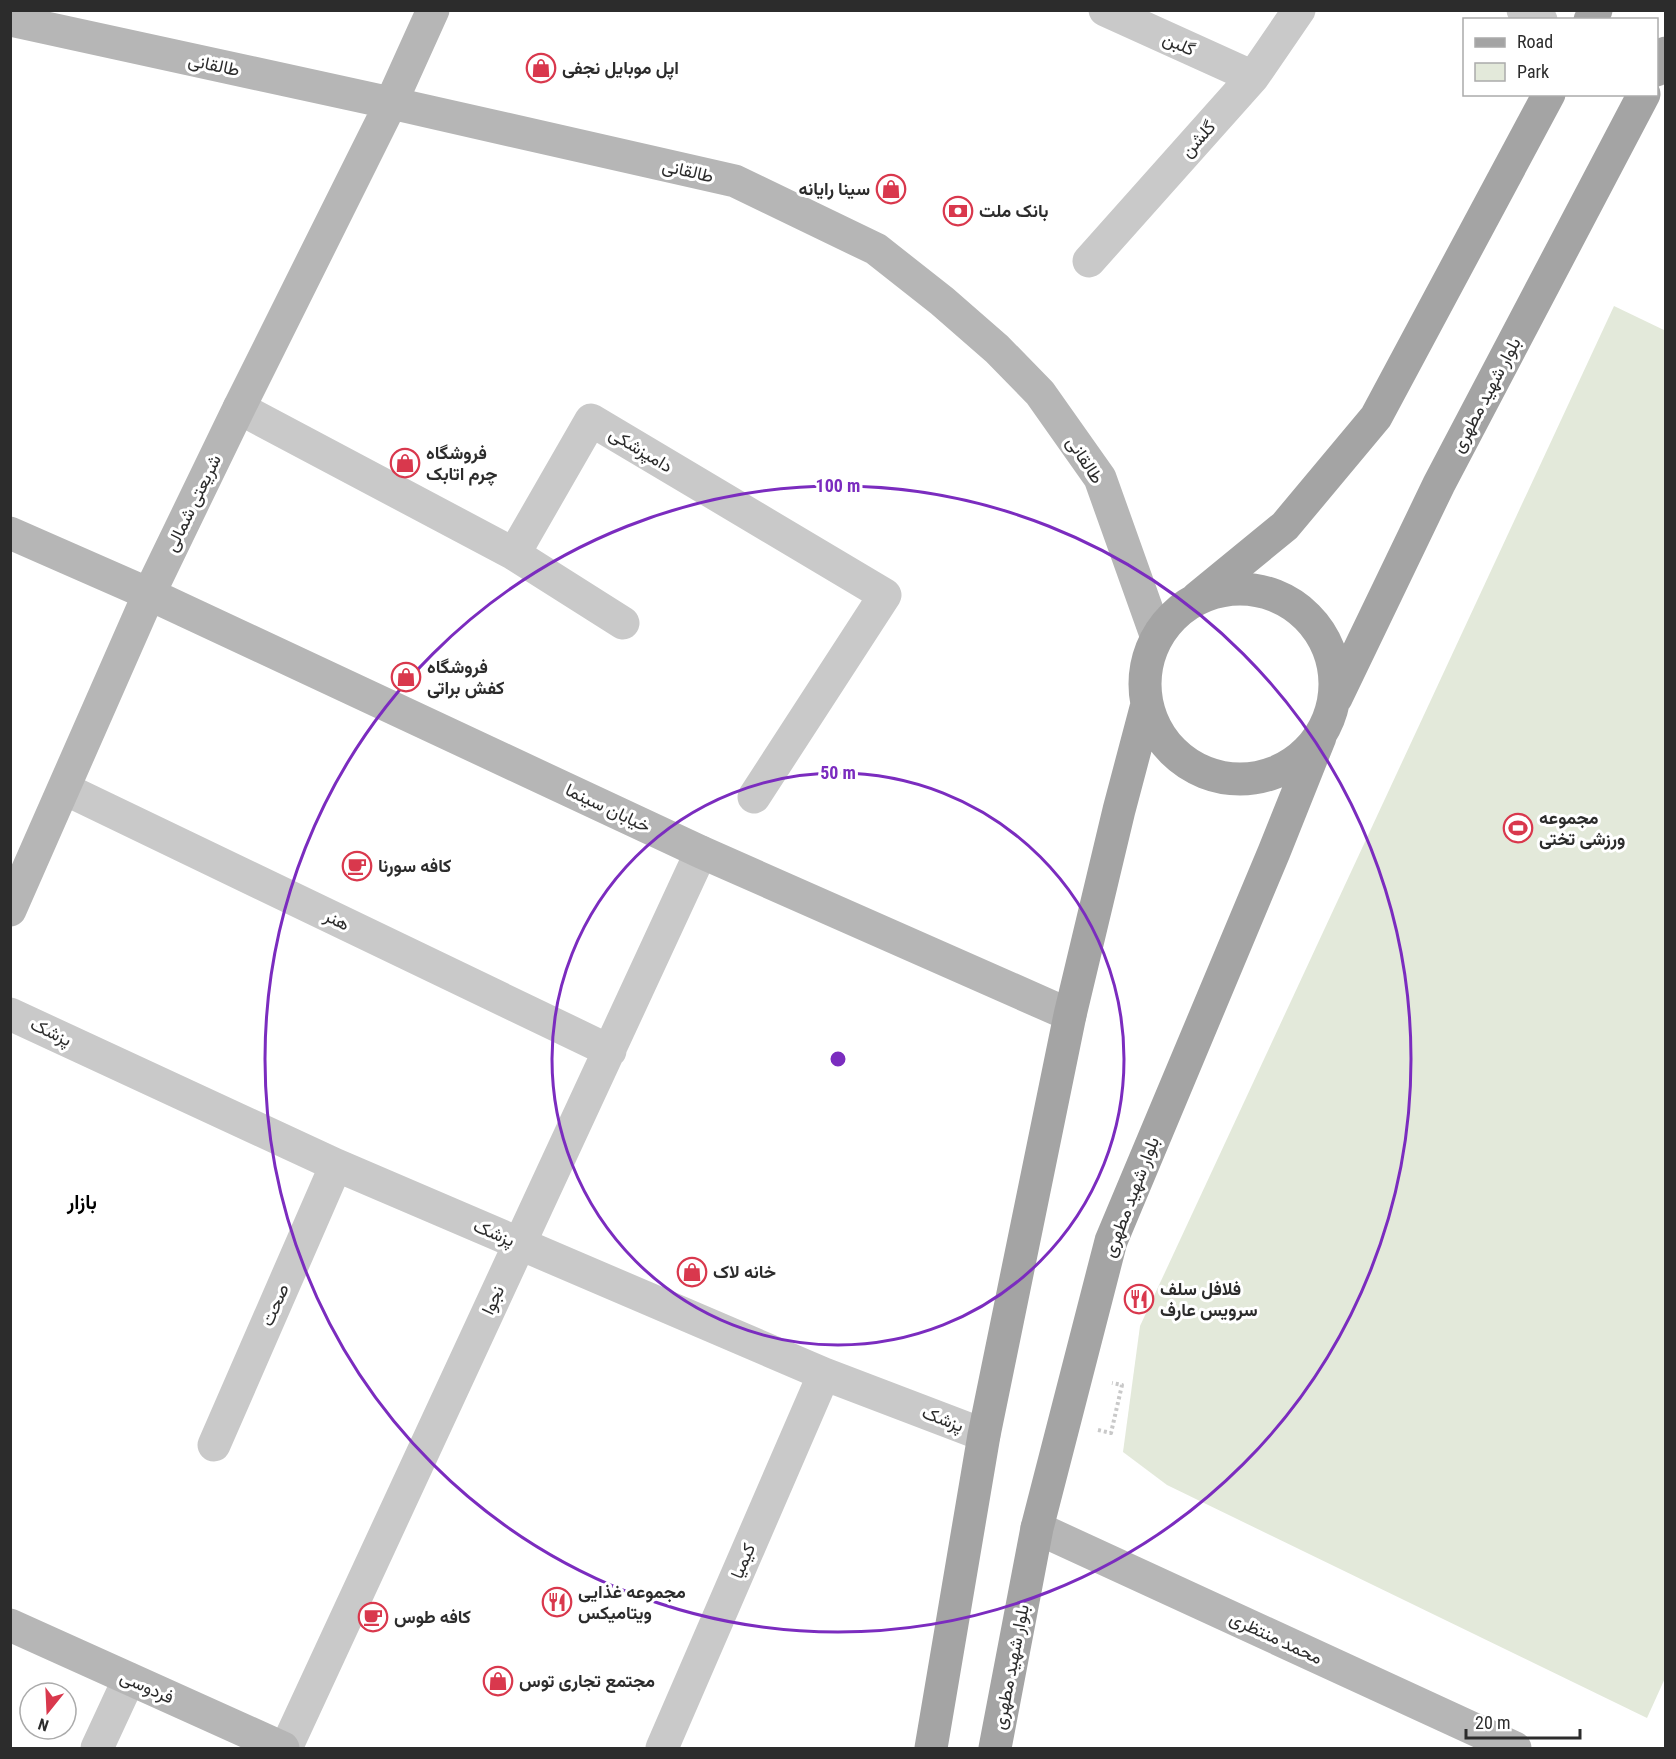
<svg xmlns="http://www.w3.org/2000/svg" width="1676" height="1759" font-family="'Roboto Condensed',Vazirmatn,sans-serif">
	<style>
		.park { fill: #e3e9da }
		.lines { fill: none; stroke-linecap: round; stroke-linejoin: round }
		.path { stroke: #c9c9c9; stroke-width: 4; stroke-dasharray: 3 3; stroke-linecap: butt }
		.street { stroke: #c9c9c9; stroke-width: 33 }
		.secondary { stroke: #b6b6b6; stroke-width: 33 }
		.primary { stroke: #a4a4a4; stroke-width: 33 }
		.ring { fill: none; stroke: #7b2cbf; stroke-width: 3 }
		.labels { text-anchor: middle; stroke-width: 6; stroke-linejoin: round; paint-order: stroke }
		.street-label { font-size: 18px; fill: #2c2c2c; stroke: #fff }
		.poi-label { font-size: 18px; font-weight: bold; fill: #2c2c2c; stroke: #fff; text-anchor: start }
		.neighbourhood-label { font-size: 20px; font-weight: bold; fill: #000; stroke: #fff }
		.centre { fill: #7b2cbf; stroke: #fff; stroke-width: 3 }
		.ring-label { font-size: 18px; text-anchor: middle; font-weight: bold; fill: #7b2cbf; stroke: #fff; stroke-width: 6; stroke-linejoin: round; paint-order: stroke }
	</style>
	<rect width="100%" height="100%" fill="#fff"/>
	<path class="park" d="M1614,306L1666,331V1676L1647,1718L1167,1485L1123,1452L1140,1326Z"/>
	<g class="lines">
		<path class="path" d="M1098,1430L1111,1433L1122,1385L1112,1383"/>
		<path class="street" d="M1105,10L1253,77
			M1523,10L1541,20
			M1089,261L1253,77L1299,10
			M239,408L514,554L591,420L885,595L754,797
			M514,554L623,623
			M65,789L610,1051
			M10,1014L336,1165L824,1374L984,1435
			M214,1445L336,1165
			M97,1748L129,1679
			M286,1748L701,852
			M662,1748L824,1374"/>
		<path class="secondary" d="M10,20L391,103L735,181L876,249L942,301L997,349L1040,393L1100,478L1156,635
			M10,533L149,594L701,852L1070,1015
			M10,910L149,594L239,408L391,103L433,10
			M1037,1528L1515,1748
			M10,1625L283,1748"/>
		<path class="primary" d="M1590,20L1596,10
			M1656,70L1666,53
			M1145 684a95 95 0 1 1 190 0a95 95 0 1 1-190 0Z
			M1197,598L1285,526L1376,417L1549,94
			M1336,698L1439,484L1644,94
			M931,1748L984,1435L1070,1015L1119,810L1146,708
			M995,1748L1037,1528L1111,1241L1274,852L1320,737"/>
	</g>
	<g class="ring">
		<circle cx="838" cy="1059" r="286"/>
		<circle cx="838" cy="1059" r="573"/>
	</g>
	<defs>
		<g id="shop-ring" transform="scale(1.5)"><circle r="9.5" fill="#fff" stroke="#d9384d" stroke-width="1.5"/><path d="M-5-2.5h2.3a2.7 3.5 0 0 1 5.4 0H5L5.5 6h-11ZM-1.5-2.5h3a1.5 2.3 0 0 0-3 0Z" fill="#d9384d"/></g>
		<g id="bank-ring" transform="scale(1.5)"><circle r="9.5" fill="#fff" stroke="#d9384d" stroke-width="1.5"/><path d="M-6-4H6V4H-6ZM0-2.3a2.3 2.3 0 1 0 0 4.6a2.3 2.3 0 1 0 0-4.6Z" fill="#d9384d"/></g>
		<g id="stadium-ring" transform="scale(1.5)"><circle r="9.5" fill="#fff" stroke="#d9384d" stroke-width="1.5"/><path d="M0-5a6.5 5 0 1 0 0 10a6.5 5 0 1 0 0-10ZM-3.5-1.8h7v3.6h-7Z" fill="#d9384d"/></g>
		<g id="cafe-ring" transform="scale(1.5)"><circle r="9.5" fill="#fff" stroke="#d9384d" stroke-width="1.5"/><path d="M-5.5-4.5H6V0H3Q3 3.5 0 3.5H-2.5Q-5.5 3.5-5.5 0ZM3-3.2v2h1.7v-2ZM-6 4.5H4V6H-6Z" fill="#d9384d"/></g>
		<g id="restaurant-ring" transform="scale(1.5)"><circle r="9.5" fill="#fff" stroke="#d9384d" stroke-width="1.5"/><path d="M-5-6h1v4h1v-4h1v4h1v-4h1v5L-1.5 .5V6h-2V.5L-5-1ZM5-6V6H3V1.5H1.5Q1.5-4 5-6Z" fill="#d9384d"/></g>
	</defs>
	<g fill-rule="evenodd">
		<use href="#shop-ring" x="541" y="68"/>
		<use href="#shop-ring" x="891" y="189"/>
		<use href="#bank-ring" x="958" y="211"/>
		<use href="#shop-ring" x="405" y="463"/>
		<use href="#shop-ring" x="406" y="677"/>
		<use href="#stadium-ring" x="1518" y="828"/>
		<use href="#cafe-ring" x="357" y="866"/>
		<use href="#shop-ring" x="692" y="1272"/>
		<use href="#restaurant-ring" x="1139" y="1299"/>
		<use href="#restaurant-ring" x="557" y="1602"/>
		<use href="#cafe-ring" x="373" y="1617"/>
		<use href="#shop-ring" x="498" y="1681"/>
	</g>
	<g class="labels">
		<g class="street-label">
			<text transform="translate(1179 44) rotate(24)" y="6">گلبن</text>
			<text transform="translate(214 65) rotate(12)" y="6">طالقانی</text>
			<text transform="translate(1198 139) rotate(-48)" y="6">گلشن</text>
			<text transform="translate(688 171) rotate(13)" y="6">طالقانی</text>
			<text transform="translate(1486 395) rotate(-62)" y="6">بلوار شهید مطهری</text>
			<text transform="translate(641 450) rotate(31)" y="6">دامپزشکی</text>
			<text transform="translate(1085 460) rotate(57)" y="6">طالقانی</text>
			<text transform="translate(193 503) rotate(-64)" y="6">شریعتی شمالی</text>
			<text transform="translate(608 808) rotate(25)" y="6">خیابان سینما</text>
			<text transform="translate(337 920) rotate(26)" y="6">هنر</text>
			<text transform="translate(51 1032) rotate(25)" y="6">پزشک</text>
			<text transform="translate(1131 1197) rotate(-69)" y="6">بلوار شهید مطهری</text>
			<text transform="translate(494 1233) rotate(23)" y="6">پزشک</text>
			<text transform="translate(493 1300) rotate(-65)" y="6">نجوا</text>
			<text transform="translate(275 1305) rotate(-66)" y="6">صحت</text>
			<text transform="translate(943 1419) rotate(21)" y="6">پزشک</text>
			<text transform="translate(743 1561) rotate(-67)" y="6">کیمیا</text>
			<text transform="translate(1276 1638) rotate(25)" y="6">محمد منتظری</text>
			<text transform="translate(1011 1667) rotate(-79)" y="6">بلوار شهید مطهری</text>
			<text transform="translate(147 1687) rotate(24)" y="6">فردوسی</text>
		</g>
		<g class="poi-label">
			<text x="562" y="74">اپل موبایل نجفی</text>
			<text x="870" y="195" text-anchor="end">سینا رایانه</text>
			<text x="979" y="217">بانک ملت</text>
			<text x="426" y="459">فروشگاه<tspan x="426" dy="21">چرم اتابک</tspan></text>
			<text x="427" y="673">فروشگاه<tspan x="427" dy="21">کفش براتی</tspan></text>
			<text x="1539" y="824">مجموعه<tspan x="1539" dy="21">ورزشی تختی</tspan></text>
			<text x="378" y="872">کافه سورنا</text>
			<text x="713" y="1278">خانه لاک</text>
			<text x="1160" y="1295">فلافل سلف<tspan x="1160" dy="21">سرویس عارف</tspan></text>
			<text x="578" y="1598">مجموعه غذایی<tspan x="578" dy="21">ویتامیکس</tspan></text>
			<text x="394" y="1623">کافه طوس</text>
			<text x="519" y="1687">مجتمع تجارى توس</text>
		</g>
		<g class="neighbourhood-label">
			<text x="82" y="1209">بازار</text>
		</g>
	</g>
	<circle cx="838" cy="1059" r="9" class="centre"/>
	<g class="ring-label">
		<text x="838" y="492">100 m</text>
		<text x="838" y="779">50 m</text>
	</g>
	<rect width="1676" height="1759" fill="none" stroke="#2c2c2c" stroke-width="24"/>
	<rect x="1463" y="18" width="195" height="78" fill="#ffffff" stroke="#ababab" stroke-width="1.5"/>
	<rect x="1475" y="38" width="30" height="9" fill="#a4a4a4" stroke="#ababab" stroke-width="1.5"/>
	<text x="1517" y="48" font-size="18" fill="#2c2c2c">Road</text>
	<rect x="1475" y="63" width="30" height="18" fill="#e3e9da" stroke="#ababab" stroke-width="1.5"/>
	<text x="1517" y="78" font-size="18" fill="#2c2c2c">Park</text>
	<g transform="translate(48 1711) rotate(198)"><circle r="28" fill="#ffffff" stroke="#ababab" stroke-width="1.5"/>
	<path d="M0-4.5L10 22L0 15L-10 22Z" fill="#d9384d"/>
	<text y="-9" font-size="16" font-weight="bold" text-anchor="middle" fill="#2c2c2c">N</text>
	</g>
	<path d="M1466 1729v9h114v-9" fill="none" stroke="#2c2c2c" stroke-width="3"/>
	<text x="1475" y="1729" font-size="18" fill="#2c2c2c" stroke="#ffffff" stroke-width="4.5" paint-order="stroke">20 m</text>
</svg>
